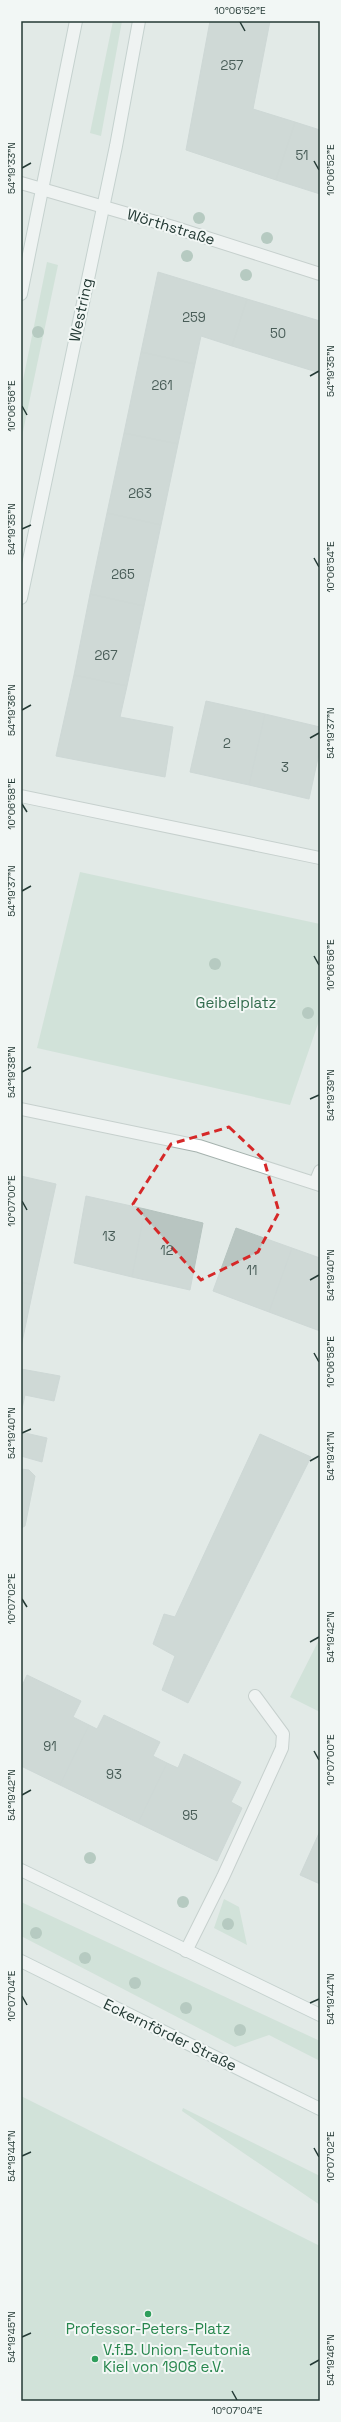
<svg xmlns="http://www.w3.org/2000/svg" width="341" height="2422" font-family="'Space Grotesk',sans-serif">
	<style>
		.green { fill: #bdd9c7 }
		.building { fill: #b8c5c1; stroke: #b5c3bf }
		.lines { fill: none; stroke-linecap: round; stroke-linejoin: round }
		.service-casing { stroke: #a5b2ae; stroke-width: 14 }
		.minor-casing { stroke: #a5b2ae; stroke-width: 14 }
		.secondary-casing { stroke: #a2b5b0; stroke-width: 14 }
		.service { stroke: #fff; stroke-width: 12 }
		.minor { stroke: #fff; stroke-width: 12 }
		.secondary { stroke: #fff; stroke-width: 12 }
		.tree { fill: #81a592 }
		.marked { fill: none; stroke: #d62828; stroke-width: 3; stroke-dasharray: 8 5; stroke-linejoin: round }
		.ticks { fill: none; stroke: #243a35; stroke-width: 1.5 }
		.leisure-dot { fill: #2e9e5b; stroke: #f2f7f5; stroke-width: 1.5 }
		.labels { text-anchor: middle; stroke-width: 4; stroke-linejoin: round; paint-order: stroke }
		.number-label { font-size: 13px; fill: #495d58 }
		.street-label { font-size: 15px; fill: #243a35; stroke: #f2f7f5 }
		.park-label { font-size: 15px; fill: #326c4d; stroke: #f2f7f5 }
		.leisure-label { font-size: 15px; fill: #27864d; stroke: #f2f7f5 }
		.neatline { fill: none; stroke: #243a35; stroke-width: 1.5 }
		.ticks-label { font-size: 10px; text-anchor: middle; fill: #243a35 }
	</style>
	<rect width="100%" height="100%" fill="#e2eae7"/>
	<path class="green" d="M113,21H122L101,136L90,133Z
		M47,262L58,265L21,441V390Z
		M80,872L320,924V1018L290,1105L37,1048Z
		M320,1638V1712L290,1697Z
		M224,1899L239,1907L247,1945L214,1928Z
		M21,1902L320,2041V2061L269,2035L235,2047L21,1936Z
		M21,2096L320,2246V2401H21Z
		M183,2108L320,2176V2205L182,2111Z"/>
	<path class="building" d="M210,21H270L253,109L295,122L276,180L186,150Z
		M295,122L320,130V194L276,180Z
		M158,272L247,299L232,346L201,336L195,364L141,352Z
		M247,299L320,321V373L232,346Z
		M141,352L195,364L178,444L124,433Z
		M124,433L178,444L161,525L107,513Z
		M107,513L161,525L144,606L90,594Z
		M90,594L144,606L127,686L74,675Z
		M74,675L127,686L120,717L173,727L165,777L56,756Z
		M206,701L265,714L249,785L190,772Z
		M265,714L320,727V749L309,799L249,785Z
		M21,1176L56,1184L34,1285L21,1282Z
		M86,1196L145,1209L132,1277L74,1263Z
		M145,1209L203,1223L190,1290L132,1277Z
		M236,1228L292,1248L269,1312L213,1291Z
		M292,1248L320,1258V1331L269,1312Z
		M21,1282L34,1285L21,1347Z
		M21,1369L60,1376L54,1401L25,1395L21,1413Z
		M21,1432L47,1438L42,1462L21,1456Z
		M260,1434L311,1457L188,1703L162,1690L175,1656L153,1644L164,1614L175,1617Z
		M21,1469L29,1470L35,1476L25,1526L21,1528Z
		M27,1675L81,1701L73,1717L89,1725L60,1785L21,1766V1688Z
		M104,1715L160,1742L153,1756L167,1763L138,1823L60,1785L89,1725L97,1729Z
		M184,1754L241,1782L231,1802L242,1808L217,1861L138,1823L167,1763L178,1768Z
		M320,1831V1884L300,1875Z"/>
	<g class="lines">
		<g class="service-casing">
			<path id="service" d="M186,1951L223,1877L282,1748L283,1734L255,1696"/>
		</g>
		<g class="minor-casing">
			<path id="minor" d="M21,183L173,227L320,274
				M21,796L320,858
				M21,1109L199,1146L320,1185
				M315,1183L320,1171"/>
		</g>
		<g class="secondary-casing">
			<path id="secondary" d="M21,294L76,21
				M21,598L116,146L139,21
				M21,1870L320,2015
				M21,1961L320,2109"/>
		</g>
		<use href="#service" class="service"/>
		<use href="#minor" class="minor"/>
		<use href="#secondary" class="secondary"/>
	</g>
	<g class="tree">
		<circle cx="199" cy="218" r="6"/>
		<circle cx="267" cy="238" r="6"/>
		<circle cx="187" cy="256" r="6"/>
		<circle cx="246" cy="275" r="6"/>
		<circle cx="38" cy="332" r="6"/>
		<circle cx="215" cy="964" r="6"/>
		<circle cx="308" cy="1013" r="6"/>
		<circle cx="90" cy="1858" r="6"/>
		<circle cx="183" cy="1902" r="6"/>
		<circle cx="228" cy="1924" r="6"/>
		<circle cx="36" cy="1933" r="6"/>
		<circle cx="85" cy="1958" r="6"/>
		<circle cx="135" cy="1983" r="6"/>
		<circle cx="186" cy="2008" r="6"/>
		<circle cx="240" cy="2030" r="6"/>
	</g>
	<path d="M0 0H341V2422H0ZM229,1127L264,1160L279,1212L258,1252L201,1280L133,1204L171,1144Z" fill="#e2eae7" fill-opacity=".55" fill-rule="evenodd"/>
	<path class="marked" d="M229,1127L264,1160L279,1212L258,1252L201,1280L133,1204L171,1144Z"/>
	<path class="ticks" d="M240,22L245,31M314,161L319,170M22,168L31,163M310,376L319,371M22,406L27,415M22,529L31,525M314,558L319,567M22,710L31,705M310,738L319,733M22,804L27,812M22,891L31,886M314,956L319,965M22,1072L31,1067M310,1099L319,1095M22,1201L27,1210M310,1280L319,1275M314,1353L319,1362M22,1433L31,1429M310,1461L319,1456M22,1599L27,1607M310,1642L319,1637M314,1751L319,1760M22,1795L31,1790M22,1996L27,2005M310,2003L319,1999M314,2148L319,2157M22,2156L31,2152M22,2337L31,2333M310,2365L319,2360M232,2391L237,2400"/>
	<g class="leisure-dot">
		<circle cx="148" cy="2314" r="4"/>
		<circle cx="95" cy="2359" r="4"/>
	</g>
	<g class="labels">
		<g class="number-label">
			<text x="232" y="70">257</text>
			<text x="302" y="160">51</text>
			<text x="194" y="322">259</text>
			<text x="278" y="338">50</text>
			<text x="162" y="390">261</text>
			<text x="140" y="498">263</text>
			<text x="123" y="579">265</text>
			<text x="106" y="660">267</text>
			<text x="227" y="748">2</text>
			<text x="285" y="772">3</text>
			<text x="109" y="1241">13</text>
			<text x="167" y="1255">12</text>
			<text x="252" y="1275">11</text>
			<text x="50" y="1751">91</text>
			<text x="114" y="1779">93</text>
			<text x="190" y="1820">95</text>
		</g>
		<g class="street-label">
			<text transform="translate(171 227) rotate(17)" y="5">Wörthstraße</text>
			<text transform="translate(81 310) rotate(-78)" y="5">Westring</text>
			<text transform="translate(170 2035) rotate(26)" y="5">Eckernförder Straße</text>
		</g>
		<g class="park-label">
			<text x="236" y="1008">Geibelplatz</text>
		</g>
		<g class="leisure-label">
			<text x="148" y="2334">Professor-Peters-Platz</text>
			<text x="103" y="2355" text-anchor="start">V.f.B. Union-Teutonia<tspan x="103" dy="17">Kiel von 1908 e.V.</tspan></text>
		</g>
	</g>
	<rect width="341" height="2422" fill="none" stroke="#f2f7f5" stroke-width="44"/>
	<rect x="22" y="22" width="297" height="2378" class="neatline"/>
	<g class="ticks-label">
		<text x="240" y="14">10°06'52"E</text>
		<text transform="translate(11 168) rotate(-90)" y="4">54°19'33"N</text>
		<text transform="translate(330 170) rotate(-90)" y="4">10°06'52"E</text>
		<text transform="translate(330 371) rotate(-90)" y="4">54°19'35"N</text>
		<text transform="translate(11 406) rotate(-90)" y="4">10°06'56"E</text>
		<text transform="translate(11 529) rotate(-90)" y="4">54°19'35"N</text>
		<text transform="translate(330 567) rotate(-90)" y="4">10°06'54"E</text>
		<text transform="translate(11 710) rotate(-90)" y="4">54°19'36"N</text>
		<text transform="translate(330 733) rotate(-90)" y="4">54°19'37"N</text>
		<text transform="translate(11 804) rotate(-90)" y="4">10°06'58"E</text>
		<text transform="translate(11 891) rotate(-90)" y="4">54°19'37"N</text>
		<text transform="translate(330 965) rotate(-90)" y="4">10°06'56"E</text>
		<text transform="translate(11 1072) rotate(-90)" y="4">54°19'38"N</text>
		<text transform="translate(330 1095) rotate(-90)" y="4">54°19'39"N</text>
		<text transform="translate(11 1201) rotate(-90)" y="4">10°07'00"E</text>
		<text transform="translate(330 1275) rotate(-90)" y="4">54°19'40"N</text>
		<text transform="translate(330 1362) rotate(-90)" y="4">10°06'58"E</text>
		<text transform="translate(11 1433) rotate(-90)" y="4">54°19'40"N</text>
		<text transform="translate(330 1456) rotate(-90)" y="4">54°19'41"N</text>
		<text transform="translate(11 1599) rotate(-90)" y="4">10°07'02"E</text>
		<text transform="translate(330 1637) rotate(-90)" y="4">54°19'42"N</text>
		<text transform="translate(330 1760) rotate(-90)" y="4">10°07'00"E</text>
		<text transform="translate(11 1795) rotate(-90)" y="4">54°19'42"N</text>
		<text transform="translate(11 1996) rotate(-90)" y="4">10°07'04"E</text>
		<text transform="translate(330 1999) rotate(-90)" y="4">54°19'44"N</text>
		<text transform="translate(11 2156) rotate(-90)" y="4">54°19'44"N</text>
		<text transform="translate(330 2157) rotate(-90)" y="4">10°07'02"E</text>
		<text transform="translate(11 2337) rotate(-90)" y="4">54°19'45"N</text>
		<text transform="translate(330 2360) rotate(-90)" y="4">54°19'46"N</text>
		<text x="237" y="2414">10°07'04"E</text>
	</g>
</svg>
